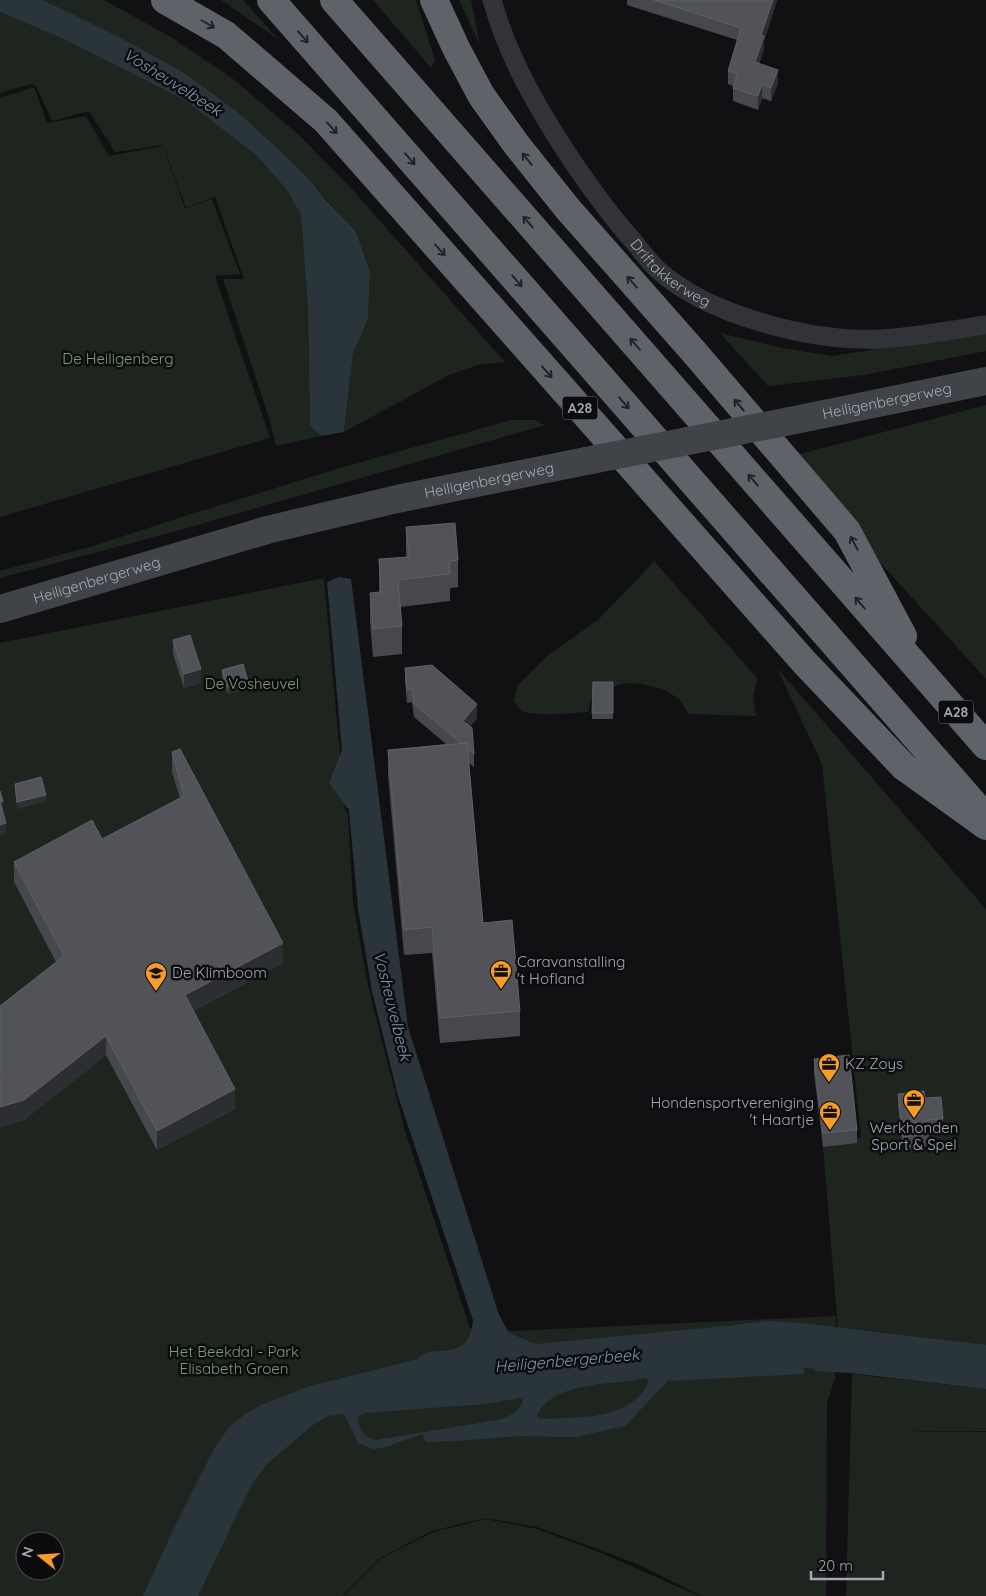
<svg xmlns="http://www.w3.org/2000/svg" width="986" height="1596" font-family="Quicksand,sans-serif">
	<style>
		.green { fill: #1d251e; fill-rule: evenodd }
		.water { fill: #2a353b; fill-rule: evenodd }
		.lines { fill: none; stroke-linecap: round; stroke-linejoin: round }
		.river { stroke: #2a353b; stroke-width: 44 }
		.street { stroke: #323338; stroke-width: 19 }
		.secondary { stroke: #404348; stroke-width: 28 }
		.highway { stroke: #5e6269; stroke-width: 28 }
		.secondary-bridge { stroke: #404348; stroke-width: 28 }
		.wall { fill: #47484e }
		.shaded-wall { fill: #2d2e32 }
		.building { fill: #515359; stroke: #5d6067 }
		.oneway { stroke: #202225 }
		.labels { text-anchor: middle; stroke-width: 5; stroke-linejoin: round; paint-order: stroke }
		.shield { fill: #0c0c0e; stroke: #757a82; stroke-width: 1 }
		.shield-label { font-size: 14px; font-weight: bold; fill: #a2a9b4 }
		.street-label { font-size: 15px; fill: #a2a9b4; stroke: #0c0c0e }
		.park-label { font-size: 15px; fill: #79a078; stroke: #0c0c0e }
		.poi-label { font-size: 15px; fill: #a2a9b4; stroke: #0c0c0e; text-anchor: start }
		.water-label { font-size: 16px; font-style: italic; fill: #779bb1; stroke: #0c0c0e }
	</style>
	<rect width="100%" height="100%" fill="#111113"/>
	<path class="green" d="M43,0H104L169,36L232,78L298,134L350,187L505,362L478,365L449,375L344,432L353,352L368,319L370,272L339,214L310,180L286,156L239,113L183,72Z
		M221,0H243L278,39Z
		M373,0H416L435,60L431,68Z
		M459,0H471L480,45Z
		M0,12L66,40L186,101L256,155L287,190L301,215L308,309L310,426L321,436L276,446L270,421L223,279H244L215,197L186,208L163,145L115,152L89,111L52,121L36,86L31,84L0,93Z
		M34,87L47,123L86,116L109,156L163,146L185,209L212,199L240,274L215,276L270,438L0,517V98Z
		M720,333L783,348L832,356L866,351L911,341L986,334V351L864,375L768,386Z
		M986,405V679L785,458Z
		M511,420H535L545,425L173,532L0,578V571L93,546L185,516L340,468Z
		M654,561L757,678L753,698L756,716L689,714L679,699L665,690L641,684L624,683L596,694L591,700L588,712C574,713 532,717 522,711C518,708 517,705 514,701L517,686L547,656L598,620L634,583Z
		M324,578L345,810L348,814L353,903L369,990L405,1131L470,1328L513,1331L836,1316L835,1378L827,1403L826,1596H701L642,1566L600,1550L537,1527L485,1518L432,1531L380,1558L342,1596H0V643ZM25,1541H55V1571H25Z
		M777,668L986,909V1345L871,1331L838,1329L823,1147L861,1137L822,764Z
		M852,1374L986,1389V1431L894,1432H986V1596H846Z
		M486,1519L537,1529L599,1552L699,1596H343L380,1559L433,1532Z"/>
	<path class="water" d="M0,0H43L121,38L183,72L239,113L286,156L310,180L326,200L356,232L370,272L368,319L353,353L344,432L321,436L310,426L308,309L301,215L287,190L256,155L186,101L66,40L0,12Z
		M339,577L351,579L408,1027L499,1315L509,1333L536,1344L725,1326L801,1328L804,1374L668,1381L625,1426L576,1437L521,1436L458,1441L426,1442L422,1434L383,1448L373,1449L358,1443L344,1414L328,1416L313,1425L268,1463L254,1481L241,1506L198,1596H143L174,1528L214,1449L229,1427L245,1414L261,1405L307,1387L418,1359C431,1341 469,1366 473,1320L398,1096L372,991L358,909L349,810L329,783L342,750L327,582ZM645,1378L649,1381C632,1421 576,1417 541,1419L537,1416C553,1380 613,1386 645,1378ZM520,1398L523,1400C521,1410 511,1415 503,1419L375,1440C365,1438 356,1427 359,1416L365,1413L485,1404Z
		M814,1329L986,1345V1381L815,1371Z"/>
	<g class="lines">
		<path class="river" d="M741,1346L769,1343L809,1346L986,1367"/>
		<path class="street" id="s1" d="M492,0C509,61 542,116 577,168C595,194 614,220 635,243C642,252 649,261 657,269C708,316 813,342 881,339C916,337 951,330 986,325"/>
		<g class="secondary">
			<path id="s2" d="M790,421L986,381"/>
			<path id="s3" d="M0,609L267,530L397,499L586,461"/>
		</g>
		<path class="highway" d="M165,0L226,35L326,121L805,663L904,767L986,826
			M271,0L976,806
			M334,0L986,746
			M434,0L456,48L481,95L516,144L567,208L694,352L847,531L903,636"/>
		<path class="secondary-bridge" d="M586,461L790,421"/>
	</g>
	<path class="wall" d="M627,0H777L764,41V49L759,64L778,83L771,101L762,98L758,110L733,101V86L728,84V71L737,40L627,5Z
		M406,527L458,560V587L450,588V601L400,607L402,626V654L373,657L370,621V593L379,592V559L406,557Z
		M173,640L201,683L184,688L173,654Z
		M405,668L477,718L470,727L474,754V767L469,763L483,923L520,1011V1036L440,1043L432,953L404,955L388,775V750L446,744L414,717L412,702L407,703L405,681Z
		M222,670L248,688L228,694L222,677Z
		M593,682H613V719H592Z
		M172,752L283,963L193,1011L235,1109L157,1150L106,1055L24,1120L0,1127V1006L56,962L14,882V862L102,839L180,798L172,772Z
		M15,784L46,801L17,809Z
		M814,1059L857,1130V1143L823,1147L814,1073Z
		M898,1094L943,1119V1132L929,1133V1146L903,1150L898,1106Z"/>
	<path class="shaded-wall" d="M773,0H777L764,41V49L755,76V62L761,35Z
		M778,70V83L771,101V88Z
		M762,84V98L758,110V96Z
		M201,669V683L184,688V674Z
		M248,681V688L228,694V687Z
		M477,704V718L463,735V721Z
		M46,795V801L17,809V802Z
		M3,801V813L0,802Z
		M6,823V834L0,836V825Z
		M283,943V963L185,1015V995Z
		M106,1036V1055L24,1120L0,1127V1107Z
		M235,1089V1109L157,1150V1131Z"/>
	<path class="building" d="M654,0H773L761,35L764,36L755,62L778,70L771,88L762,84L758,96L733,88L737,74L728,71L741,28Z
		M455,523L458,560L449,561L450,574L398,580L402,626L373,629L370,593L381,592L379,559L409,557L406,527Z
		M190,635L201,669L184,674L173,640Z
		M243,664L248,681L228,687L222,670Z
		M432,665L477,704L463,721L472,728L474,754L468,749L467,743H461L414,704L412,689H407L405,668Z
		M593,682H613V713H592Z
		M467,743L483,923L512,920L520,1011L440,1018L432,927L404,930L388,750Z
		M180,749L283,943L185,995L235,1089L157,1131L106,1036L24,1100L0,1107V1079L3,1078L0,1075V1006L64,956L14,862L92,820L102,839L184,796L172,752Z
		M41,777L46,795L17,802L15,784Z
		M0,791L3,801L0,802L6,823L0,825Z
		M849,1055L857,1130L823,1133L814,1059Z
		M924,1091L925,1098L941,1097L943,1119L928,1120L929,1134L903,1137L898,1094Z"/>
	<defs><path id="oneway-shaft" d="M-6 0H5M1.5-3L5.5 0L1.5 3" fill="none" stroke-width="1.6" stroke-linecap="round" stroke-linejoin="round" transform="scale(1.25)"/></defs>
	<g class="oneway">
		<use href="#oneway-shaft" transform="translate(208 24) rotate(30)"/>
		<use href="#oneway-shaft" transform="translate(303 37) rotate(49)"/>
		<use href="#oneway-shaft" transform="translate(332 128) rotate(48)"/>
		<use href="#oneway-shaft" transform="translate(410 159) rotate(49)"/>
		<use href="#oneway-shaft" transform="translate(527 159) rotate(-129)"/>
		<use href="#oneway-shaft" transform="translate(528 222) rotate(-131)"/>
		<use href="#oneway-shaft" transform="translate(440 250) rotate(48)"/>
		<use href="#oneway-shaft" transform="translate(517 281) rotate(49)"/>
		<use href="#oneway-shaft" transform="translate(632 282) rotate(-132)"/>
		<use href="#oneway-shaft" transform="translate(635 344) rotate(-131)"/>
		<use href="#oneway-shaft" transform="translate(547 372) rotate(49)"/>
		<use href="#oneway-shaft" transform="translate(624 403) rotate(49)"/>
		<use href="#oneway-shaft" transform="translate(739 405) rotate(-130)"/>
		<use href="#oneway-shaft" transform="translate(753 480) rotate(-131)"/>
		<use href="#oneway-shaft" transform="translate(854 543) rotate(-118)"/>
		<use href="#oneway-shaft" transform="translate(860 603) rotate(-131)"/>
	</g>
	<defs>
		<g id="office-pin" transform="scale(1.125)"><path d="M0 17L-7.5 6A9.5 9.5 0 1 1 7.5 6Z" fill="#f79c25" stroke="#0c0c0e"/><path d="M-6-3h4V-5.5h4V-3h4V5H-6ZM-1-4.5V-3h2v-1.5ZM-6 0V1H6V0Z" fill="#111"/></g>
		<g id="school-pin" transform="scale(1.125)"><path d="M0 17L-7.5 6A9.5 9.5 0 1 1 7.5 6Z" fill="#f79c25" stroke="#0c0c0e"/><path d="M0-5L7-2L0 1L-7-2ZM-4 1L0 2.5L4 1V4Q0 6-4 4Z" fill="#111"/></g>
	</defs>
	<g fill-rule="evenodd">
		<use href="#office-pin" x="501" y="971"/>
		<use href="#school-pin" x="156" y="973"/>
		<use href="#office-pin" x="829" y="1064"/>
		<use href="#office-pin" x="914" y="1100"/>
		<use href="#office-pin" x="830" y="1112"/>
	</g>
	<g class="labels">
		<g class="shield">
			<rect x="562.5" y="396.5" width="35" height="23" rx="4"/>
			<rect x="938.5" y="700.5" width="35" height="23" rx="4"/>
		</g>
		<g class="shield-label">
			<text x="580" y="413">A28</text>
			<text x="956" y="717">A28</text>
		</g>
		<g class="street-label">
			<text dy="5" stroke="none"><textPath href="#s1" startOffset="331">Driftakkerweg</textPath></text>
			<text dy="5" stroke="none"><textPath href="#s2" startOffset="99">Heiligenbergerweg</textPath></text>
			<text dy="5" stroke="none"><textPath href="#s3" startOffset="506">Heiligenbergerweg</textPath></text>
			<text dy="5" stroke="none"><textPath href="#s3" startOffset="101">Heiligenbergerweg</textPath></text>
		</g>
		<g class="park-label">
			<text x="118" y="364">De Heiligenberg</text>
			<text x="252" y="689">De Vosheuvel</text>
			<text x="234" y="1357">Het Beekdal - Park<tspan x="234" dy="17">Elisabeth Groen</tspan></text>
		</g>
		<g class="poi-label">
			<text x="517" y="967">Caravanstalling<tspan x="517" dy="17">'t Hofland</tspan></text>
			<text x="172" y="978">De Klimboom</text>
			<text x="845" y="1069">KZ Zoys</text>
			<text x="814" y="1108" text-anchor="end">Hondensportvereniging<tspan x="814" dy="17">'t Haartje</tspan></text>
			<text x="914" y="1133" text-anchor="middle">Werkhonden<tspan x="914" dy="17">Sport &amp; Spel</tspan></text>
		</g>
		<g class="water-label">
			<text transform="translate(173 82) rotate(32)" y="6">Vosheuvelbeek</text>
			<text transform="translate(393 1006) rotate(76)" y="6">Vosheuvelbeek</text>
			<text transform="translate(567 1360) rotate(-5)" y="6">Heiligenbergerbeek</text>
		</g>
	</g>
	<g transform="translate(40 1556) rotate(287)"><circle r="24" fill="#0c0c0e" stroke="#484b50"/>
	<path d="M0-4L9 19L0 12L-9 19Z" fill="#f79c25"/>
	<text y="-8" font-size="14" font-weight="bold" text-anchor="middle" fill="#a2a9b4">N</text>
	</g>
	<path d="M811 1571v8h72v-8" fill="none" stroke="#a2a9b4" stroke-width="2.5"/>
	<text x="818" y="1571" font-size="15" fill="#a2a9b4" stroke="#0c0c0e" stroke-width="4" paint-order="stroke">20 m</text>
</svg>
